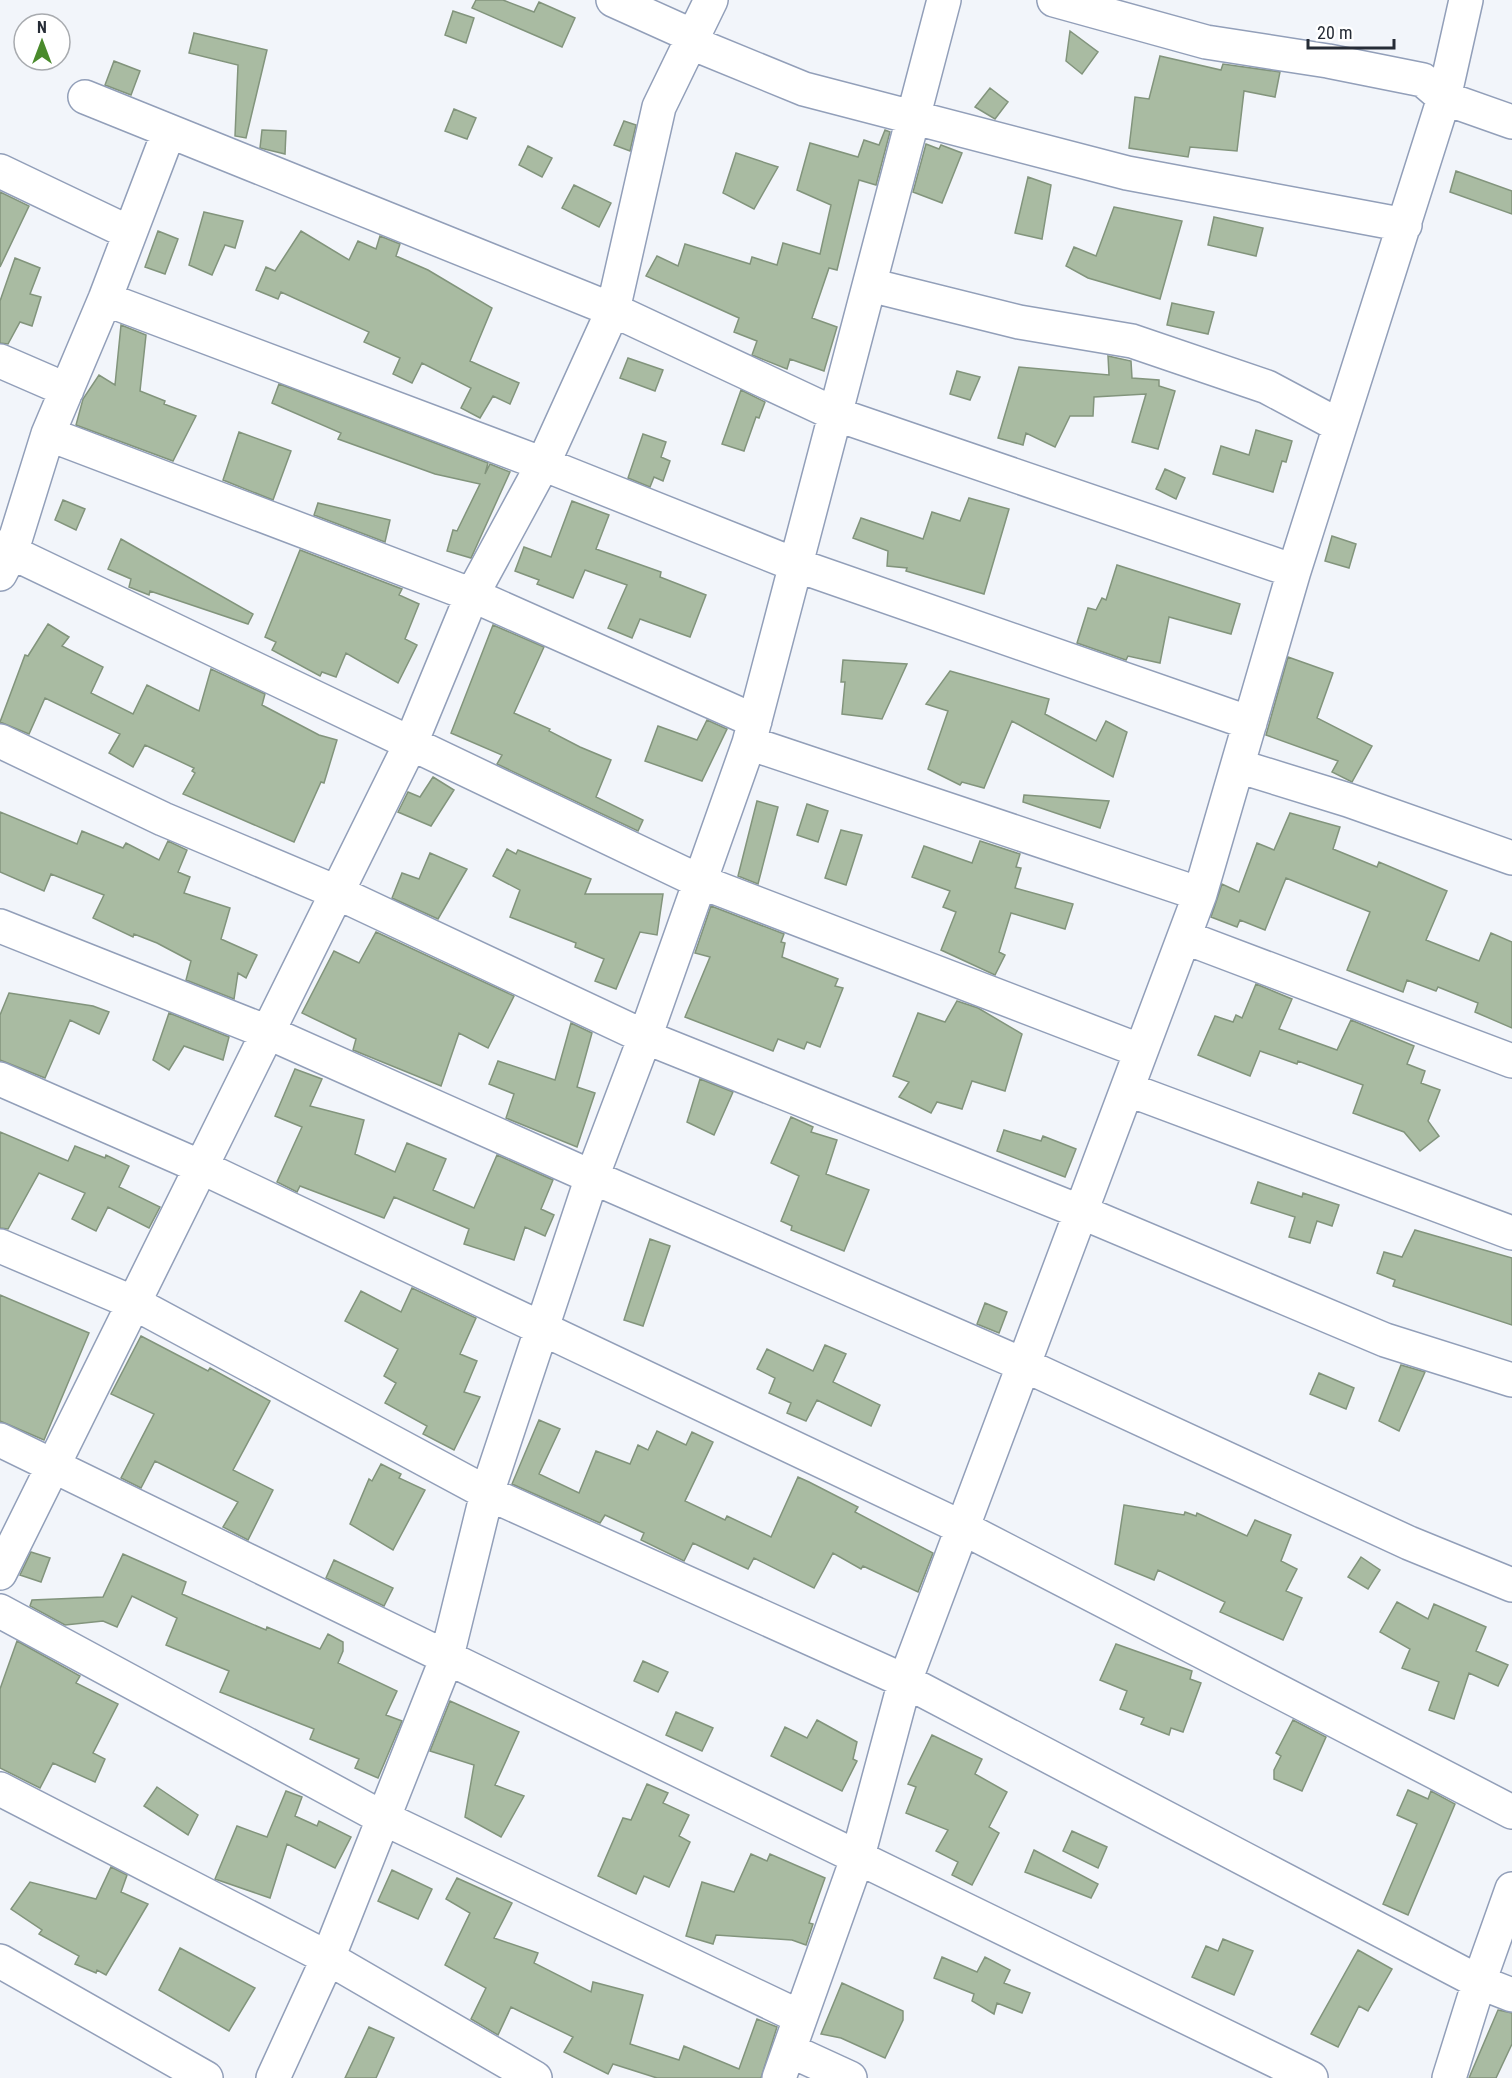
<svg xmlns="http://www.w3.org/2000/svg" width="1512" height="2078" font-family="'Roboto Condensed',sans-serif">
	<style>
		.building { fill: #a9bba2; stroke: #82947c; stroke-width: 1.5 }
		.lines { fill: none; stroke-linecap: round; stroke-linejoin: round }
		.street-casing { stroke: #929fb9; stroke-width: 36 }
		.street { stroke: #fff; stroke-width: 33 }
	</style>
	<rect width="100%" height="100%" fill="#f2f5fa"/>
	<path class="building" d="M476,0H503L534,12L539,2L575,18L562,47L472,8Z
		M453,11L474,18L466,43L445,35Z
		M1070,31L1098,52L1082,74L1066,61Z
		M194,33L267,50L246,138L235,136L238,65L189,53Z
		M1160,56L1221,70L1223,64L1280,72L1275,97L1244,91L1237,151L1190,147L1188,157L1129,148L1135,97L1149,99Z
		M114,61L140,71L131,95L105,85Z
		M990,88L1008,102L995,119L975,107Z
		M454,109L476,118L467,139L445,131Z
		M624,121L636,125L630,151L614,145Z
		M262,130L286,131L285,154L260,148Z
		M885,130L890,132L876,185L859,180L837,270L829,268L812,318L837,327L824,371L790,359L787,369L752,355L757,341L734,332L739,318L646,276L657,256L678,266L685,244L750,264L752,257L777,265L783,243L820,254L831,205L797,190L810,143L858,157L864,140L879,145Z
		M926,144L939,149L941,145L962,153L942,203L913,192Z
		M528,146L552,158L542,177L519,165Z
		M736,153L778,167L754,209L723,193Z
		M1456,171L1512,191V214L1450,192Z
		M1028,177L1051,185L1042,239L1015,233Z
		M574,185L611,203L599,227L562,208Z
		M0,192L29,206L0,267Z
		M1114,207L1182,221L1160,299L1088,278L1066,266L1074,247L1096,256Z
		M204,212L243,221L235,248L225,245L212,275L189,265Z
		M1214,217L1263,228L1256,256L1208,245Z
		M158,231L178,239L165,274L145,267Z
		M301,231L349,260L358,241L376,249L380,236L400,244L396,256L428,270L492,308L470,361L519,383L510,404L493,396L480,418L461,408L471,388L422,363L412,383L393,374L400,358L364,342L369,332L281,292L278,299L256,290L266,267L275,271Z
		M15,258L40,268L30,294L41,297L32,326L20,322L8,344L0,343V301Z
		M1172,303L1214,312L1208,334L1167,325Z
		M121,325L146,335L140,391L165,401L164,404L196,416L173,461L76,425L83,399L99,375L115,385Z
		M1108,356L1131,361L1132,378L1159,380V386L1175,391L1158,449L1132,442L1146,394L1094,397L1093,416H1070L1055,447L1026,433L1023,445L998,438L1019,367L1109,375Z
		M628,358L663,370L655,391L620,378Z
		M957,371L980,377L970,400L950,394Z
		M279,384L488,463L485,474L490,464L510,472L471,558L447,551L453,530L457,531L480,484L435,474L338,439L341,433L272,403Z
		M741,390L765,402L759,418L756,417L744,451L722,444Z
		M1256,430L1292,441L1286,462L1282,461L1273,492L1213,474L1221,446L1249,455Z
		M239,432L291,451L273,500L223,480Z
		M643,434L666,442L661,457L670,461L663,481L654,477L650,487L628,478Z
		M1165,469L1185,478L1176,499L1156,489Z
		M969,498L1009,509L984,594L906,571L907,568L887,566L888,551L853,538L861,518L923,539L932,512L960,521Z
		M63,500L85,509L76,530L55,520Z
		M572,501L609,515L596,549L661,572L660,577L706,595L690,637L640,619L632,638L608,628L627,585L585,570L573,598L537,584L539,580L515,571L524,547L551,557Z
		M318,503L390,520L385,542L314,515Z
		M1332,536L1356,544L1349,568L1325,561Z
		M121,539L253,614L248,624L150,591L149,595L129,587L131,579L108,569Z
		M300,550L402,589L399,595L419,604L405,639L417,645L398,683L346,653L336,677L322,672L320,676L272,650L276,642L265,637Z
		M1117,565L1240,604L1231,634L1169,617L1160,663L1128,656L1126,660L1077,643L1088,608L1096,610L1102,598L1106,600Z
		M48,624L69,637L62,646L103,667L91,693L133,714L147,685L199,711L211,669L265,694L262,705L319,735L337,740L324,783L321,782L294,842L183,794L195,773L192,771L194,768L145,745L133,767L109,753L120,734L45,698L29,734L0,722L25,655L28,656Z
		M493,625L544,647L514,713L550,729L549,731L580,747L611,760L596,797L643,820L638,831L497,764L502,755L451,733Z
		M1288,657L1333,673L1317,718L1372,746L1352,782L1332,772L1338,761L1266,735Z
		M843,660L907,664L882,719L842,714L845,682H841Z
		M950,671L1049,699L1045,714L1096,741L1106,721L1127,732L1113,777L1012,721L984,788L962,782L960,785L928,769L948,711L926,704Z
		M707,720L727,729L702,781L645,761L658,726L697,740Z
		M433,777L454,790L431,826L398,812L408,792L420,797Z
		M1024,795L1109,801L1100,828L1023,802Z
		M757,801L778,807L758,884L738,876Z
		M807,804L828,811L818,842L797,835Z
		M0,812L77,844L82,831L123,848L126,843L159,860L168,841L187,850L178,872L190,877L184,893L230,908L221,939L257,955L246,978L238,973L234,999L186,980L191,961L157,943L134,934L133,937L93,918L104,895L51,874L44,891L0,872Z
		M1290,813L1340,827L1333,849L1377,867L1379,862L1447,891L1426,940L1479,961L1491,933L1512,942V1028L1475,1012L1478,1003L1438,987L1436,991L1407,980L1403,992L1347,970L1370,912L1286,878L1265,930L1240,920L1237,927L1211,917L1222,884L1239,892L1257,843L1274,850Z
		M841,830L862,835L846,885L825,878Z
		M980,841L1020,854L1016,867L1021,868L1015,888L1073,904L1065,929L1011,913L999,952L1005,955L995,975L941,950L956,912L943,907L950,891L912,877L924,846L972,863Z
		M507,849L516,854L518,850L591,879L585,894H663L657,935L640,932L616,989L595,981L604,959L575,947L576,943L510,917L520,890L493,876Z
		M430,853L467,869L438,919L392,898L402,873L419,879Z
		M711,906L784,934L781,942L785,943L782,957L838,979L835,986L843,988L820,1047L807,1042L804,1049L778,1039L773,1051L685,1017L710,957L695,953Z
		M376,932L514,996L488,1048L459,1033L441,1086L353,1050L356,1039L302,1013L334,951L359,963Z
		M1256,984L1292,999L1279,1029L1337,1050L1351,1020L1414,1046L1407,1064L1425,1071L1421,1083L1440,1090L1428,1121L1439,1136L1420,1151L1404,1132L1353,1113L1363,1085L1298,1061L1297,1064L1260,1051L1250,1076L1198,1055L1215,1016L1233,1022L1236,1015L1242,1018Z
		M9,993L93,1006L109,1012L99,1034L70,1020L45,1078L0,1060V1015Z
		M957,1001L978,1008L1022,1034L1005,1091L972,1081L962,1109L937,1102L931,1113L899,1097L909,1082L893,1076L918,1013L945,1022Z
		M169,1013L229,1037L223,1060L184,1046L169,1070L153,1060Z
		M571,1023L592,1033L577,1087L595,1093L577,1147L506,1118L514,1094L489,1084L498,1061L555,1080Z
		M295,1069L322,1079L310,1106L364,1120L355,1154L395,1172L407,1143L446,1159L433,1190L474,1208L497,1155L553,1180L541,1209L554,1215L545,1236L525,1227L514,1260L464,1244L469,1229L394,1197L384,1218L300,1186L297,1192L277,1182L302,1127L275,1116Z
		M700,1079L733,1092L714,1135L687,1122Z
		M791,1117L813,1127L811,1132L837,1140L826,1174L869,1190L844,1251L791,1230L792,1226L781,1221L799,1176L771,1163Z
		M1004,1130L1041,1141L1043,1136L1076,1149L1065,1177L997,1151Z
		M0,1132L68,1161L75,1146L105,1158L106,1155L129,1166L119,1187L160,1207L149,1228L108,1207L96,1231L72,1219L85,1193L39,1173L8,1229L0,1228Z
		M1258,1182L1302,1197L1303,1193L1339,1205L1332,1226L1317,1221L1310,1243L1289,1237L1295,1217L1251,1203Z
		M1415,1230L1512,1258V1325L1393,1286L1395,1280L1377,1273L1384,1252L1402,1257Z
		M650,1239L670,1246L643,1326L624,1320Z
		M412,1288L476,1318L460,1354L477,1361L464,1392L480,1397L454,1450L423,1434L427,1426L385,1403L396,1383L384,1376L398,1349L345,1321L361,1291L401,1312Z
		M0,1295L89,1333L44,1440L0,1421Z
		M985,1303L1007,1312L999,1333L977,1324Z
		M141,1336L208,1371L210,1368L270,1401L233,1470L273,1490L248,1540L223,1527L238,1502L155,1461L141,1488L121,1478L154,1414L111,1394Z
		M825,1345L846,1354L833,1382L880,1405L871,1426L817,1400L806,1421L787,1413L791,1403L769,1393L775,1378L757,1369L767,1349L813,1371Z
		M1401,1365L1425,1372L1399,1431L1379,1421Z
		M1319,1373L1354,1388L1346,1409L1310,1394Z
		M539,1420L560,1429L539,1474L579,1493L596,1451L630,1464L638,1445L648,1450L657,1431L686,1445L692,1432L713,1442L685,1501L725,1520L727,1516L771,1537L798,1477L809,1482L858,1507L855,1512L933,1553L918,1592L863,1566L861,1569L833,1553L814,1588L754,1558L748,1569L693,1543L684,1561L641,1540L644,1533L605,1515L600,1523L512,1484Z
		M381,1464L401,1474L399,1478L425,1490L393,1550L350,1524L369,1479L372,1481Z
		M1124,1505L1184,1515L1185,1512L1196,1516L1197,1513L1247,1536L1255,1520L1291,1535L1281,1561L1297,1569L1286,1591L1302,1598L1283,1640L1220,1612L1225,1602L1158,1570L1154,1580L1115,1564Z
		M31,1552L50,1558L41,1582L20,1575Z
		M123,1554L186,1582L182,1594L266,1630L267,1627L320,1649L328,1634L343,1642V1651L338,1663L397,1691L386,1715L402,1721L378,1778L355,1768L359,1759L310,1739L314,1729L220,1692L229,1671L166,1645L177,1618L132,1596L117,1627L103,1621L65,1625L30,1606L32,1600L103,1597Z
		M1361,1557L1380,1570L1368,1589L1348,1577Z
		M334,1560L393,1588L384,1606L326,1578Z
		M1397,1602L1428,1619L1434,1604L1486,1627L1476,1651L1508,1665L1498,1686L1469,1673L1454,1719L1429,1710L1439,1682L1402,1668L1410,1649L1380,1632Z
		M17,1641L80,1676L76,1683L118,1704L93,1753L105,1759L95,1782L53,1763L40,1788L0,1768V1689Z
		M1116,1644L1192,1671L1190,1679L1201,1683L1183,1732L1171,1728L1169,1735L1141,1724L1144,1718L1120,1709L1127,1691L1100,1680Z
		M643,1661L668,1672L658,1692L634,1681Z
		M450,1701L519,1732L495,1785L524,1796L501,1837L465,1817L474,1765L430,1751Z
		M676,1712L713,1728L702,1751L666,1735Z
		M817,1720L857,1742L853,1759L857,1761L842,1791L771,1756L785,1727L807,1738Z
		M1293,1720L1326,1737L1302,1791L1274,1779V1770L1281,1756L1276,1753Z
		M932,1735L982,1759L975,1774L1007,1792L989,1827L999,1833L972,1885L952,1875L958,1862L936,1851L948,1830L906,1813L916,1787L908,1784Z
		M647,1784L668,1793L663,1803L689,1815L679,1836L690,1842L669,1887L644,1876L636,1894L598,1876L623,1818L631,1820Z
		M157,1787L198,1815L188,1835L144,1806Z
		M1408,1790L1428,1799L1431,1791L1455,1804L1408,1915L1383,1904L1417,1824L1397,1815Z
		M286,1791L302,1797L295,1816L317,1826L319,1821L351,1837L335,1868L287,1844L270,1898L215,1879L237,1826L267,1837Z
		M1072,1831L1107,1847L1098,1868L1063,1851Z
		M1034,1850L1098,1884L1091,1898L1025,1872Z
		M751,1854L767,1861L770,1854L825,1878L809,1923L813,1924L806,1945L792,1940L716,1935L713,1944L686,1936L702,1882L734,1892Z
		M111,1867L127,1875L121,1892L148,1904L106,1975L97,1970L96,1973L75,1964L79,1956L39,1934L42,1930L11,1909L30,1882L96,1899Z
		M392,1870L432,1889L418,1919L378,1901Z
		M457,1878L512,1903L494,1938L538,1953L534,1963L591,1992L593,1982L643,1995L630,2044L679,2060L684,2046L739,2069L757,2019L777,2027L761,2078H657L613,2064L608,2074L564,2052L573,2037L511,2007L498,2035L471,2019L486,1988L445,1965L470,1913L446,1899Z
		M1223,1939L1253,1951L1234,1995L1192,1977L1206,1946L1218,1951Z
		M180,1948L255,1988L229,2031L159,1990Z
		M1358,1950L1392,1969L1368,2011L1359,2006L1338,2047L1311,2034Z
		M942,1957L977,1972L985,1957L1010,1970L1004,1983L1030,1993L1022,2013L997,2003L994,2014L972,2001L974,1994L934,1978Z
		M842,1983L903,2011V2020L885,2058L841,2038L821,2034Z
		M1498,2010L1512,2013V2044L1496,2078H1469Z
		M369,2027L394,2038L376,2078H345Z"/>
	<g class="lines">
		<g class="street-casing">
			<path id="street" d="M613,0L684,32L699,46L804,89L1127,173L1405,225
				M1054,0L1206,42L1328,61L1423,80L1444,98L1512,122
				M1466,0L1444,98L1294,571L1200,894L905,1681L1479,1982L1512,1995
				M85,97L613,310L835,414L1294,571
				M0,171L130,233
				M870,285L1019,322L1132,341L1267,387L1340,426
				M105,299L543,464L796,565L1250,723
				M0,361L67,390
				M48,434L472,595L755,721
				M0,547L701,882L1141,1051
				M0,574L11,553L48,434L105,299L169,131
				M0,741L163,819L336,892L645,1037L1081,1212L1385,1340L1512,1380
				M749,743L1200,894
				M1238,766L1348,800L1512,858
				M0,926L267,1032L592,1177L1024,1365L1409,1543L1512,1585
				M1184,937L1512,1061
				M0,1079L201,1167L963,1528L1512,1812
				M1127,1089L1512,1233
				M0,1246L134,1303L487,1493L905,1681L858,1856L779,2078
				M0,1440L1311,2078
				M0,1573L410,745L472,595L543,464L613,310L659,107L711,0
				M0,1611L383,1818L800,2017
				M0,1789L328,1958L535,2078
				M0,1961L206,2078
				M789,2050L850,2078
				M273,2078L328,1958L446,1660L487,1493L592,1177L645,1037L749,743L944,0
				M1449,2078L1479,1982L1512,1889"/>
		</g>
		<use href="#street" class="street"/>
	</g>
	<g transform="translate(42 42)"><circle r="28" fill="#ffffff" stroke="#a8abaf" stroke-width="1.5"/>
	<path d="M0-4.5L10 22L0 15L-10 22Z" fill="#498a2b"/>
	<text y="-9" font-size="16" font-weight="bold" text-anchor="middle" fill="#262c36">N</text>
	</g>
	<path d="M1308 39v9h86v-9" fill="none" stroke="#262c36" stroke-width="3"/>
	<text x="1317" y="39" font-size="18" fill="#262c36" stroke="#ffffff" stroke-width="4.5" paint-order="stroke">20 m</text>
</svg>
